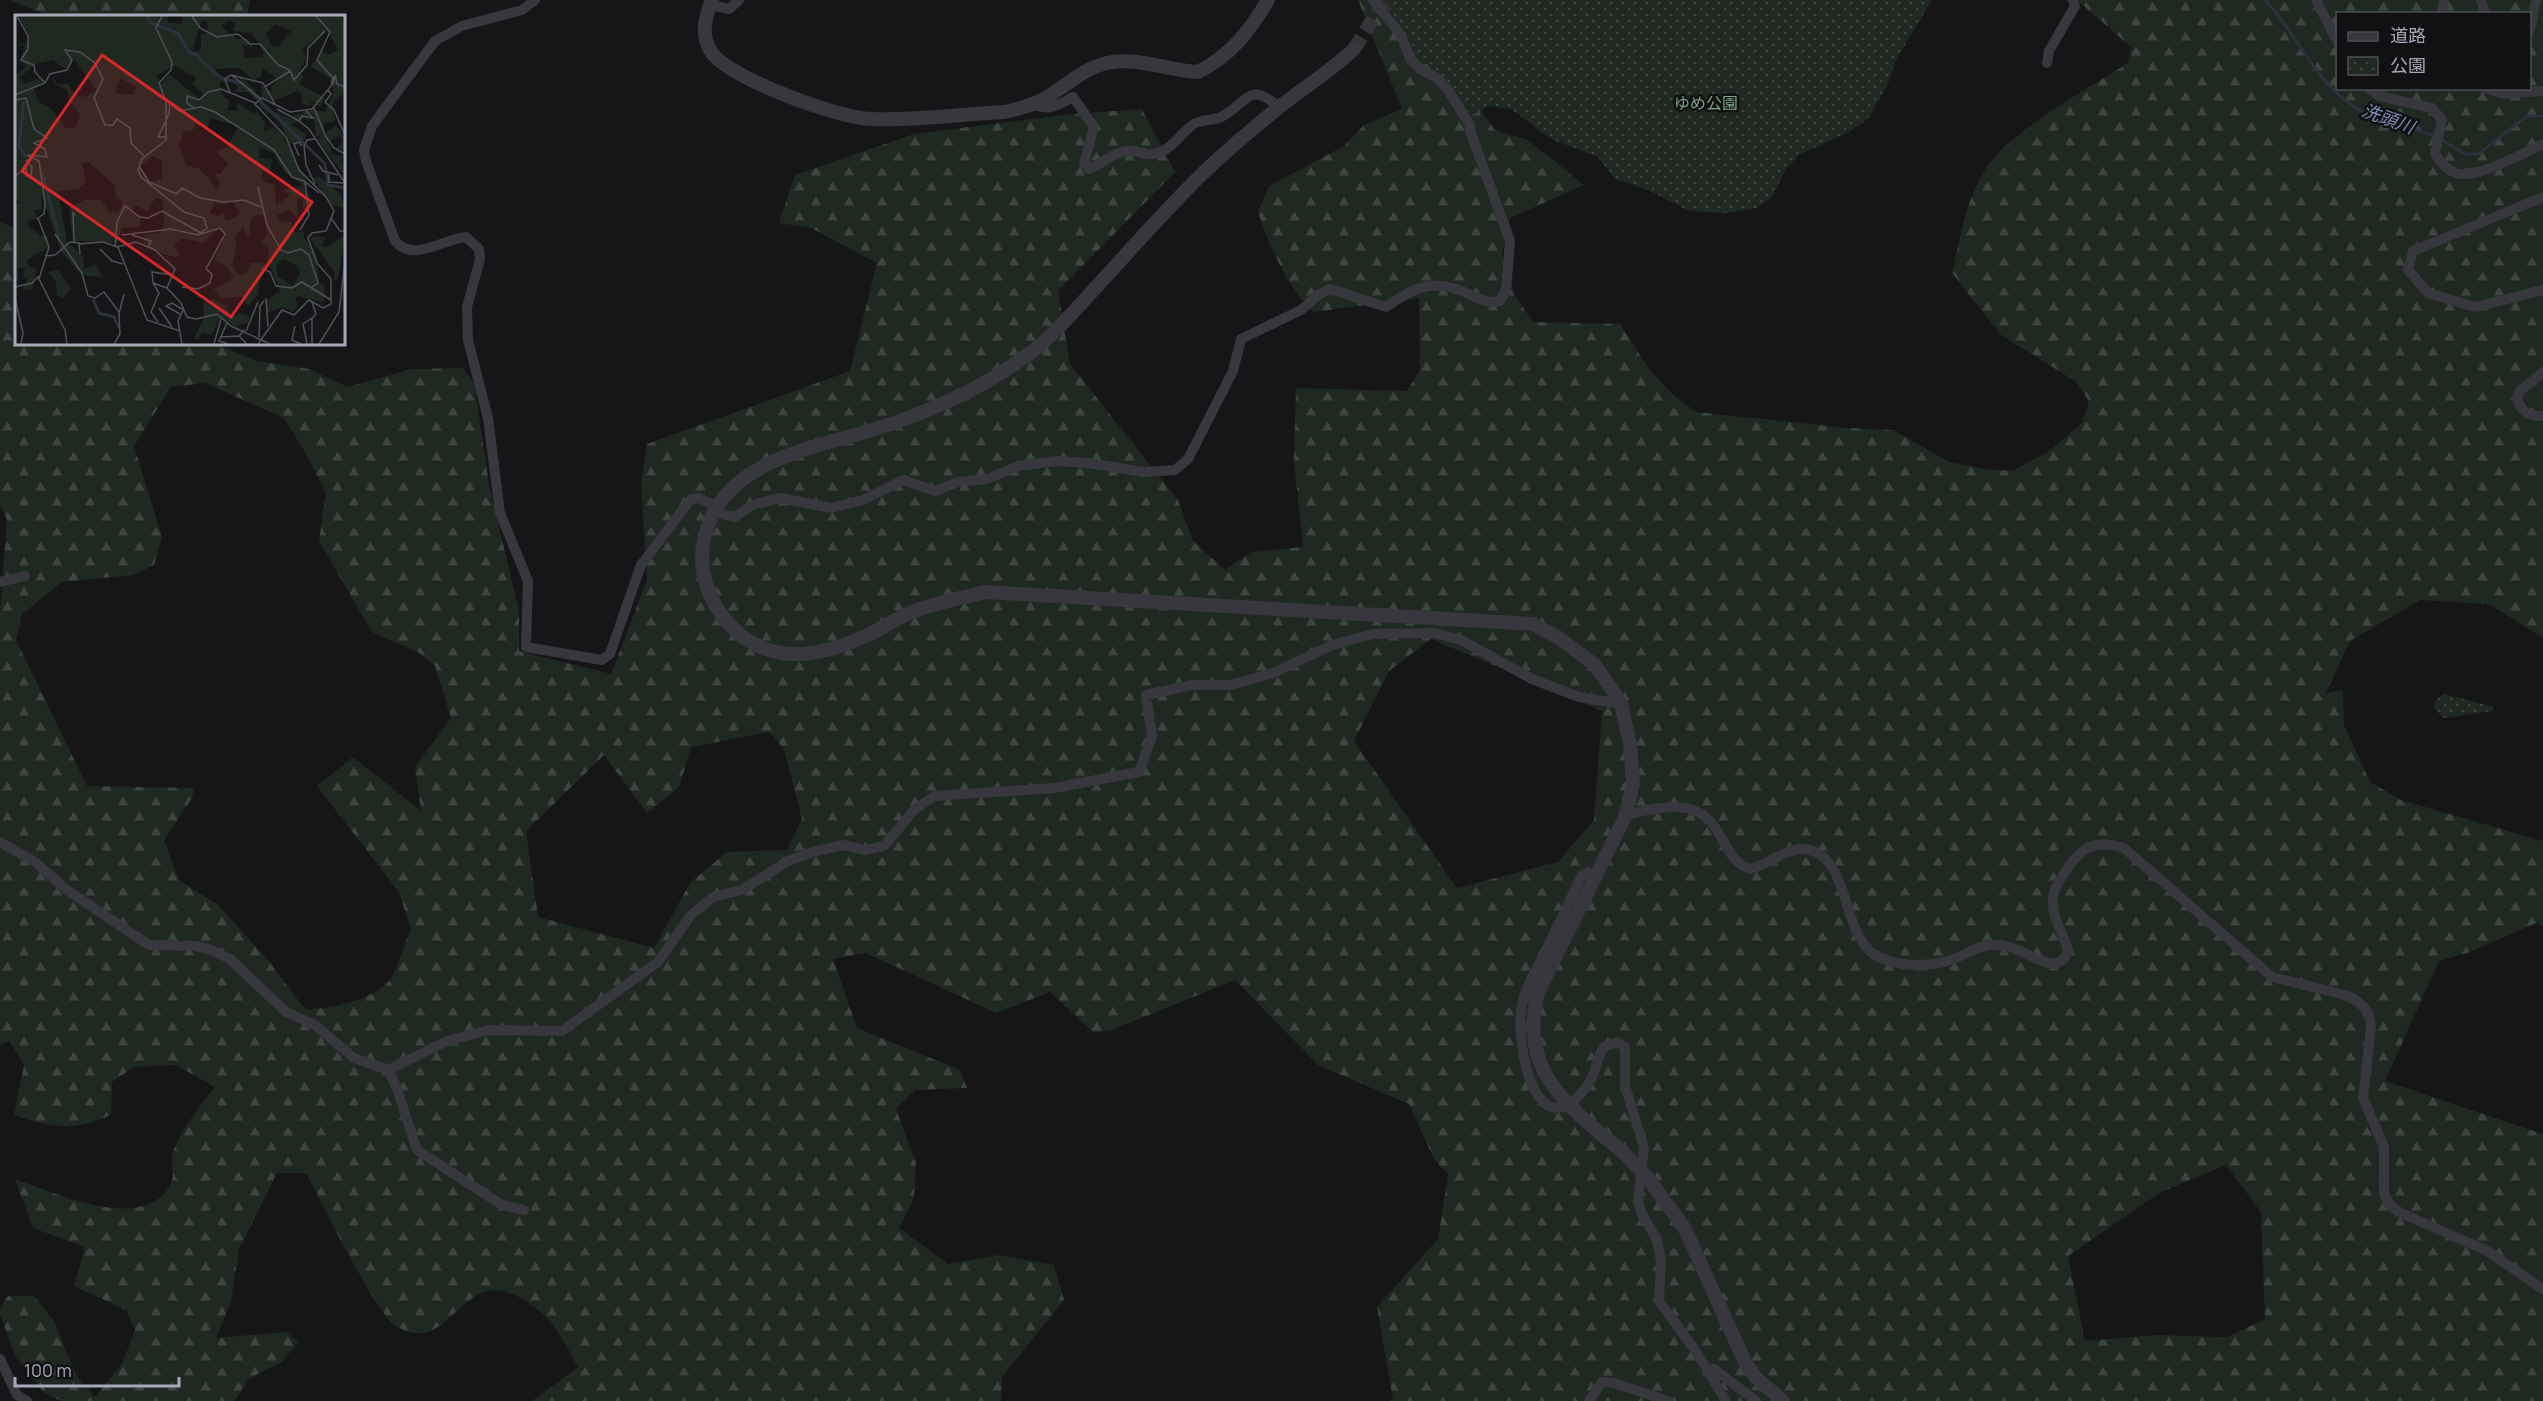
<svg xmlns="http://www.w3.org/2000/svg" width="2543" height="1401" font-family="Manrope,'Noto Sans JP',sans-serif">
	<style>
		.forest { fill: url(#forest-firs); fill-rule: evenodd }
		.park { fill: url(#park-dots) }
		.lines { fill: none; stroke-linecap: round; stroke-linejoin: round }
		.stream { stroke: #2b313d; stroke-width: 3 }
		.tertiary-tunnel { stroke: #333338; stroke-width: 14; stroke-dasharray: 14 7; stroke-linecap: butt }
		.minor { stroke: #37373d; stroke-width: 10 }
		.tertiary { stroke: #37373d; stroke-width: 14 }
		.tertiary-bridge { stroke: #37373d; stroke-width: 14 }
		.labels { text-anchor: middle; stroke-width: 5; stroke-linejoin: round; paint-order: stroke }
		.park-label { font-size: 16px; fill: #7da587; stroke: #111113 }
		.water-label { font-size: 18px; font-style: italic; fill: #7c8fb6; stroke: #111113 }
		.inset-river { fill: none; stroke: #2b313d; stroke-width: 3 }
		.inset-road { fill: none; stroke: #505158; stroke-width: 1.5 }
		.view { fill: #d62828; fill-opacity: 0.15; stroke: #d62828; stroke-width: 3 }
		.inset-edge { fill: none; stroke: #a7a9b9; stroke-width: 3 }
	</style>
	<defs>
		<pattern id="forest-firs" width="22" height="20" patternUnits="userSpaceOnUse" patternTransform="scale(1.5)"><rect width="22" height="20" fill="#202822"/><path d="M5 1l3.5 6h-7zM16 11l3.5 6h-7z" fill="#3e4440"/></pattern>
		<pattern id="park-dots" width="8" height="8" patternUnits="userSpaceOnUse" patternTransform="scale(1.5)"><rect width="8" height="8" fill="#202822"/><path d="M2 2h.1M6 6h.1" fill="none" stroke="#3e4440" stroke-width="1.8" stroke-linecap="round"/></pattern>
	</defs>
	<rect width="100%" height="100%" fill="#161618"/>
	<path class="forest" d="M9,0H250L247,16H49Z
		M1358,0H1456L1437,50L1495,130L1528,140L1584,185L1510,218L1502,254L1515,296L1533,322L1620,324L1649,369L1672,394L1696,412L1848,428L1893,430L1949,462L1984,469L2013,471L2049,451L2082,423L2089,401L2075,381L2001,335L1952,273C1960,239 1965,204 1983,173C2010,129 2085,91 2128,63L2131,47L2077,0H2543V638L2489,604L2420,600L2350,641L2326,693L2343,690L2344,725L2370,782L2401,800L2543,841V926L2536,923L2470,952L2439,961L2385,1081L2543,1134V1401H1390L1393,1399L1377,1307L1438,1239L1448,1175L1433,1157L1409,1104L1318,1065L1235,980L1112,1030L1094,1033L1050,992L996,1013L866,953L833,959L857,1028L960,1070L967,1088L915,1090L896,1109L916,1163L914,1198L899,1228L948,1264L999,1255L1054,1265L1064,1300L1002,1377L1001,1401H532L578,1367C562,1337 548,1311 517,1296C505,1291 494,1287 482,1293C452,1305 437,1351 396,1326C377,1316 320,1199 306,1173H277L239,1249L231,1301L216,1338L286,1332L298,1342L282,1362L250,1378L234,1401H61L44,1393L15,1356L0,1314V1307L8,1296H34L53,1319L76,1375L95,1397L122,1364L135,1330L126,1310L74,1286L85,1247L33,1228L15,1179C56,1193 144,1235 171,1184C175,1175 170,1162 173,1152C183,1127 199,1107 215,1087L176,1065L134,1067L112,1082L111,1115C74,1132 52,1128 14,1115L24,1065L9,1041L0,1045V613L7,519L0,506V221L16,229V344H216L257,361L309,369L348,387L412,369L462,368L474,383L489,485L519,611V651L611,674L647,580L641,483L647,444L850,371L877,263L811,228L779,223L795,175L914,134L1072,114L1142,109L1175,172L1058,291L1070,364L1178,500L1193,541L1225,570L1251,552L1303,547L1294,460L1296,388L1407,391L1420,370L1419,298L1313,312C1286,286 1270,247 1258,212L1269,186L1344,146L1364,125L1402,109ZM2338,14H2530V88H2338ZM205,383L284,418L305,452L326,493L319,541L372,632L418,652L435,666L451,718L415,767L421,811L353,757L317,786L399,892L411,929C405,942 397,972 389,981C371,1001 330,1009 305,1009L267,959L218,905L179,880L164,840L192,798L194,788L87,786L16,640L22,614L62,582L133,575L154,565L162,537L134,446L171,387ZM1431,639L1602,711L1594,820L1558,862L1457,888L1354,741L1389,671ZM769,732L784,749L802,819L787,850L727,852L690,883L654,948L538,917L526,831L604,755L647,813L679,787L691,747ZM2226,1165L2261,1212L2265,1319L2227,1337L2156,1335L2085,1341L2068,1256L2161,1192Z"/>
	<path class="park" d="M1393,0H1932L1895,62L1888,84L1868,119L1849,132L1799,155L1786,169L1772,197L1757,208L1728,213L1689,211L1648,190L1615,179L1598,157L1551,139L1511,109L1489,106L1469,117L1446,79L1420,59L1402,26L1389,10Z
		M2444,694L2494,707L2493,711L2443,718L2434,707L2436,700Z"/>
	<g class="lines">
		<path class="stream" d="M2265,0C2296,32 2312,77 2350,104C2375,122 2408,125 2436,137
			M2442,140L2465,154H2478L2527,116H2543"/>
		<path class="tertiary-tunnel" d="M1354,49L1385,0"/>
		<path class="minor" d="M535,0L522,10L462,26L435,41L372,126L364,150L366,161L395,241C413,263 443,239 466,237L479,249L480,259L467,307L468,340L488,418L500,513L528,581L526,647L602,660L610,654L641,565L691,499L699,498L716,506
			M2316,0L2338,43
			M2481,0L2485,14
			M710,5L729,9L739,0
			M2441,14L2444,0
			M2530,30L2536,0
			M2047,63L2049,51L2075,6L2073,0
			M2368,88L2379,96L2432,108L2442,120L2435,153C2439,161 2446,169 2455,173C2476,180 2523,153 2543,144
			M2485,88L2504,94L2543,91
			M1033,104C1049,112 1058,105 1073,97L1094,127L1084,163L1089,169C1102,164 1116,150 1131,151C1141,151 1147,157 1158,153C1174,148 1181,132 1194,124C1202,119 1213,121 1221,117C1248,103 1248,80 1279,107
			M2543,197L2413,251L2408,270L2428,293L2475,307L2543,290
			M2543,372L2520,391L2517,399C2522,413 2529,416 2543,416
			M713,512L735,517L752,505L780,498L831,508L863,500L903,480L935,491L958,482L987,479L1018,466L1057,461L1088,463L1144,472L1175,470L1188,459L1233,371L1241,339L1301,310L1318,295L1330,289L1386,307C1419,284 1436,278 1473,296C1483,300 1490,304 1500,301L1506,290L1510,241L1470,131V125L1448,90L1436,77L1420,69L1410,59L1401,35L1373,0
			M0,582L25,576
			M1625,817C1636,811 1648,810 1661,808C1728,798 1715,860 1751,869C1767,864 1786,849 1802,849C1854,851 1838,941 1881,958C1900,966 1924,967 1944,962C1965,958 1975,943 2000,945C2021,947 2036,963 2056,964L2064,959L2068,950C2064,935 2054,921 2053,906C2051,894 2057,885 2063,875C2079,849 2093,838 2124,848L2272,977L2345,995C2360,1001 2370,1009 2371,1026L2363,1098L2384,1147V1194L2389,1204L2399,1212L2487,1251L2543,1289
			M0,842L35,862L67,890L149,945L195,946L209,949L230,959L286,1012L315,1025L354,1058L388,1070L396,1086L417,1150L502,1205L524,1210
			M1595,877L1588,872L1582,875C1569,902 1557,928 1544,954C1537,969 1527,984 1523,1000C1513,1037 1534,1156 1587,1086C1596,1075 1596,1060 1603,1048L1617,1042L1625,1047V1086L1644,1147L1638,1201L1641,1212L1657,1240L1661,1261L1659,1301L1697,1353L1726,1401
			M388,1070L447,1041L489,1030L562,1031L658,962L691,915L713,897L742,890L788,861L816,851L843,845L865,850L884,846L914,810L934,796L1054,788L1139,772L1152,736L1146,695L1192,685H1230L1273,673L1332,645L1373,634L1434,633L1461,640L1532,679L1579,697L1621,704
			M0,1359L17,1395L27,1401
			M1707,1370L1714,1369L1756,1401
			M1589,1401L1602,1382L1614,1383L1668,1401"/>
		<path class="tertiary" d="M712,0C705,17 700,36 712,53C731,79 838,118 871,119C915,121 961,114 1004,112C1018,109 1031,106 1044,99C1065,87 1082,69 1107,63C1136,56 1169,71 1198,72C1230,56 1250,31 1268,0
			M1354,49C1331,71 1303,88 1278,108C1250,131 1221,155 1196,180C1159,217 1124,257 1089,295C1072,313 1056,332 1038,347C994,382 946,405 894,423C824,448 717,455 703,545C699,573 708,597 724,618C764,669 821,658 872,633C886,626 900,616 915,611C937,602 962,598 985,592L1533,624L1559,638L1595,665L1615,694L1621,704L1630,744L1633,784L1625,817L1538,992C1517,1072 1570,1108 1625,1154
			M1648,1178L1685,1229L1745,1362L1756,1378L1783,1401"/>
		<path class="tertiary-bridge" d="M1625,1154L1648,1178"/>
	</g>
	<g class="labels">
		<g class="park-label">
			<text x="1706" y="109">ゆめ公園</text>
		</g>
		<g class="water-label">
			<text transform="translate(2388 119) rotate(20)" y="6">洗頭川</text>
		</g>
	</g>
	<g transform="translate(15 15)">
		<rect width="330" height="330" fill="#161618"/>
		<path d="M4,1H152L153,7L167,9L168,1H300L311,15L287,35L291,43L284,56L289,62L284,69L310,83L305,92L297,86L294,91L286,89L287,79L282,76L260,86L247,82L246,70L258,78L256,72L269,59L261,63L247,53L246,62L239,65L224,53L201,54L205,64L218,66L224,69L225,60L241,77H220L223,72L217,67H204L208,81L215,86L212,96H222V87L239,99L241,96L250,107L249,117L258,112L267,119L290,163L292,194H288V182L282,185L283,204L274,195L261,201L267,207H277L276,216L290,217L288,222L299,235L305,269L310,270L309,288L284,281L280,283L283,290L278,297L268,292L251,298L253,285L265,276L255,251L245,259L243,279L233,292L227,282L206,283L199,274L219,263L210,250L199,245L211,219L205,212L188,228L167,223L159,230L165,239L161,242L148,239L128,227L129,220L146,217L149,211L148,185L141,182L132,196L120,190L117,196L126,201L125,212L107,213L101,230L96,196L104,197L108,187L101,182L100,170L73,147L67,149L71,167L63,174L43,176L52,227L68,241L69,254L80,249L89,263L65,259L46,236L26,178L27,194L19,195L23,205L15,204L12,209L25,221L32,220L34,232L12,245L13,251L21,255L20,264L17,274L7,275L12,265L8,262L10,253L3,254V266L0,263V190L5,188L0,184V60L12,51L5,46L10,31L4,30L0,20L4,29H11L14,20ZM187,4L193,7L192,19H186V35L177,37ZM214,5L220,9L218,16L236,18L248,34V42L230,43L228,30L239,33L232,24H222L206,11ZM261,9L276,16L263,32L256,30L251,18ZM59,44L82,75L71,82L61,80L53,69H42L38,62V68L52,75L54,85L66,101L59,114L51,113L37,94L24,87L19,73L28,67L24,63L10,69L5,63L20,49L38,45L52,55ZM160,51L181,63L178,69L188,79L185,84L154,59L146,70L142,60ZM105,63L121,72L118,80L100,78ZM196,103L223,111L213,131L202,137L213,149L206,159L199,157L205,168L203,175L185,154L171,150L164,130L169,117L178,115L182,107L192,113ZM244,132L259,138L269,157L288,170L269,175L275,180L261,190L260,170L249,167L247,161V156H255L257,145L244,143ZM137,141L147,145V163L135,167L125,151ZM200,187L205,190L217,187L225,196L221,203L210,205V198L202,201L195,198ZM241,199L249,201L252,220L246,226L254,233L252,249L236,247L231,258L224,260L217,251L222,229L219,222L228,212L231,220L235,219V206ZM267,244L281,250L285,258L278,271L263,261L261,252ZM303,1H330V77L317,89L320,106L309,108L308,119L301,122L298,99L283,105L277,101L297,95L310,97L319,77L315,63L295,51L307,37L315,40L323,34ZM246,85L253,94L283,107L276,109L291,119L290,124L276,129L263,105L244,91ZM321,110L330,122V136L322,133L328,125L324,121L312,127L317,135L315,139L330,141L326,144L330,161L302,124ZM303,161L326,179L330,193L316,190L298,163ZM330,220L323,264L319,265V257L296,225L298,221L310,222L307,231L312,232ZM43,255L56,274L47,284L42,280L41,267L33,257ZM199,284L212,292L216,303L223,298L235,301L233,307L221,312L205,302L197,320L187,318L183,324L179,323L189,303L188,288Z" fill="#202822" fill-rule="evenodd"/>
		<path d="M69,185H86L102,208V221L96,228L58,226L54,193Z" fill="#202822"/>
		<path class="inset-river" d="M132,1L136,8L163,18L174,38L182,40L190,49M190,49L206,63L225,68M233,74L310,149L313,170L330,173M9,86L4,130L11,143M27,156L44,223M78,284L84,298L99,302L104,313"/>
		<path class="inset-road" d="M2,1L13,21V34L6,45L19,50L20,57L30,68M177,1L185,13L202,22L223,19L235,29H245L263,50L275,55L279,65L292,50L293,33L310,16M216,60L248,68L260,89M318,70L320,60L322,69L330,72M251,71L275,56M313,75L316,79L310,87L319,95L330,120M215,78L210,64L216,60L245,83M0,80L30,68L35,59L52,55L57,45L50,35L65,37L80,48L88,64L79,83L90,110H98L102,104L115,113L116,128L129,141M0,85L11,83L19,114L32,123L19,128L30,134L32,142L12,140L24,146L30,188L29,199L23,203L34,232L24,264L50,315L52,329M155,87L164,96L186,92L200,97L259,135L277,162L289,166L304,178M179,93L172,88V81L184,85L193,77L206,74L240,88M299,93L311,122L319,133L330,139M262,94L284,106M290,95L298,103L287,101L284,106L294,114L330,168M152,122H143L154,99L155,87M300,124L292,125L289,131L291,150L300,169M284,141L279,129L284,127L287,131M304,150L308,156L323,160M124,151L134,167L162,179L167,173L185,183L209,187L229,185L246,192M314,157V167L328,168M0,161L11,153L12,161L16,160L17,152L11,146L14,144M243,172L252,210L266,235L273,238L286,234L294,240L303,268L297,272M316,203L325,216H330M285,215L294,200L290,166M40,219L67,258L73,281L80,283L89,277L104,297M107,220L156,214L183,220L192,213L189,203L169,197L126,162L123,155L127,144L151,125V87L144,68L156,55L157,47L141,13L147,1M117,220L136,226L133,232L137,233M59,227L58,198L60,200M100,232L102,207L110,191L125,202L133,203L147,196L186,218M103,232L132,305L165,316M85,234L97,246L108,249M65,239L64,229L88,227L102,232L121,227L140,235L160,254L152,273L166,288L172,302L181,304L202,299L216,311L255,329M30,241L40,240L55,227L65,228M247,253L255,257L261,271L277,273L287,267L316,285M138,268L144,278L136,297L143,307M0,272L17,268L24,261M167,272L183,274L195,268L197,259L191,254L210,219L205,213L186,219M152,273L138,268L137,257L157,260M0,283L8,318L6,329M251,283L253,312M144,293L157,312M165,299L151,291L157,288L167,294M212,308L204,326L213,329M280,311L277,325L286,329M229,315L224,321L232,329M231,316L243,287M205,322L224,321M244,322L245,291L249,286M99,329L105,319L104,298L109,279M167,329L163,306L169,293M199,329L206,304M243,329L267,295L279,300L294,285L308,293L316,289V264L302,248L293,223L297,218L311,216L319,196L311,182L284,155L271,122L240,89L247,83L275,97L297,94L316,71L318,63L302,45L315,17L301,1M292,329L288,309L297,303M297,329V303L301,299L297,287M304,329L324,297L330,247"/>
		<path class="view" d="M87,40L297,187L216,302L7,156Z"/>
		<rect width="330" height="330" class="inset-edge"/>
	</g>
	<rect x="2336" y="12" width="195" height="78" fill="#111113" stroke="#4d4e55" stroke-width="1.5"/>
	<rect x="2348" y="32" width="30" height="9" fill="#37373d" stroke="#4d4e55" stroke-width="1.5"/>
	<text x="2390" y="42" font-size="18" fill="#a7a9b9">道路</text>
	<rect x="2348" y="57" width="30" height="18" fill="url(#park-dots)" stroke="#4d4e55" stroke-width="1.5"/>
	<text x="2390" y="72" font-size="18" fill="#a7a9b9">公園</text>
	<path d="M15 1377v9h164v-9" fill="none" stroke="#a7a9b9" stroke-width="3"/>
	<text x="24" y="1377" font-size="18" fill="#a7a9b9" stroke="#111113" stroke-width="4.5" paint-order="stroke">100 m</text>
</svg>
